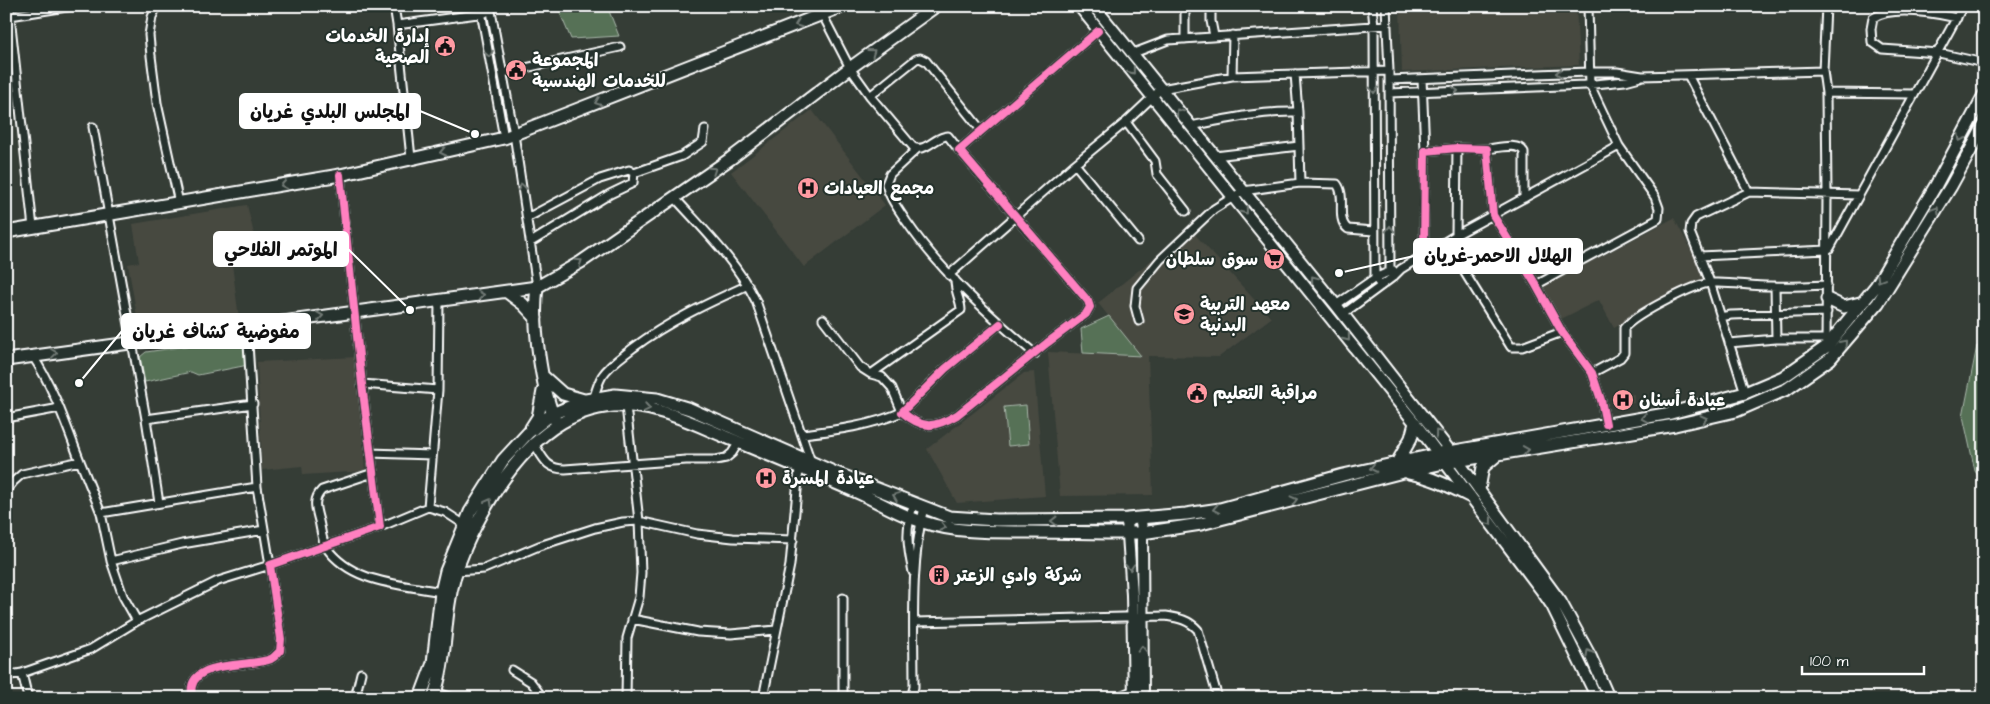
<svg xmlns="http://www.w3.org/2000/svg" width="1990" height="704" font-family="'Architects Daughter','Playpen Sans Arabic',sans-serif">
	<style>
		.built { fill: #474941 }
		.green { fill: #567157; stroke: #aab8ab }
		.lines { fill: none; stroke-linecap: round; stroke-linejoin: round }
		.street-casing { stroke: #fff; stroke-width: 11 }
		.secondary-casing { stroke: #fff; stroke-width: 14 }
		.primary-casing { stroke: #fff; stroke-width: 15 }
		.street { stroke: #26332d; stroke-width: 7 }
		.secondary { stroke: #26332d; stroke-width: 10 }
		.primary { stroke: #26332d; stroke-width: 11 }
		.cycleway-casing { stroke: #26332d; stroke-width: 11 }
		.cycleway { stroke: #ff80c0; stroke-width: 8 }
		.oneway { stroke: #727a76 }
		.labels { text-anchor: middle; stroke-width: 4; stroke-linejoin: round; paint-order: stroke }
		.poi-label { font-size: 18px; font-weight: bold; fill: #fff; stroke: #26332d; text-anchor: start }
		.leader { fill: none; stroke: #fff; stroke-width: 2 }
		.callout-dot { fill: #fff; stroke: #26332d; stroke-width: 2 }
		.callout { fill: #fff; stroke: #fff; stroke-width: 2 }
		.callout-label { font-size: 19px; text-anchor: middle; font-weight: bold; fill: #111 }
	</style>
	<rect width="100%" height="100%" fill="#353d36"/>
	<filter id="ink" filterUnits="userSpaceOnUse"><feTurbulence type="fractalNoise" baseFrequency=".02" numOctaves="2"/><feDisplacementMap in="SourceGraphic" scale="10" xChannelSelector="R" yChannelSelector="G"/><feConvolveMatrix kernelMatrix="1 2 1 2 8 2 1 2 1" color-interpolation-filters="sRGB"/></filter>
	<g filter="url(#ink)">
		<path class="built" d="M1400,6H1576L1579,65L1402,72Z
			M812,110L885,205L804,267L731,172Z
			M247,205L260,259L232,264L239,319L140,334L128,264L139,262L133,224Z
			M1674,218L1706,278L1614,328L1599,300L1559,320L1541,288Z
			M1190,229L1271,318L1219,357L1148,356L1153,495L1060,496L1048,352L1140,356L1098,303Z
			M356,357L365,471L303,475L302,466L262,470L257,362Z
			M1034,372L1045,496L957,503L927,449L1024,373Z
			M1634,394V403L1613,407L1610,397Z"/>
		<path class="green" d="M557,6H607L619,36L571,39Z
			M1109,316L1141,356L1083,353L1081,329Z
			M243,338L246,339L248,365L198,375L191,372L145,382L140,357L146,352Z
			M1977,346L1984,347V484L1975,471L1963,416Z
			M1026,405L1029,444L1008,446L1004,407Z"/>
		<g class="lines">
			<g class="street-casing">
				<path id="street" d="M7,6L10,16L73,6
					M157,6L152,17L149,35L151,56L157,103L179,203
					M394,6L397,25L485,13
					M480,6L504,138
					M490,6L514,134L537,287
					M818,6L850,68L870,96L913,147C926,153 935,136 948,136L959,150
					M1211,6V21L1214,36
					M1372,6L1374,26L1375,278L1381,286
					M1386,6L1389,71L1390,270L1393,277
					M6,16H10L33,228
					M1957,18C1934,13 1893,5 1873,18L1871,29L1872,42L1882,49L1939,53L1984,63
					M397,25L411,158
					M1185,39V6
					M1131,54L1168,40L1387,25
					M503,73L620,47
					M1295,74L1298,112L1300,183
					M1688,75L1749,192
					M1232,76L1233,35
					M1422,79L1425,151
					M1389,80L1589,72H1617L1642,76L1823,71
					M1389,93L1585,85L1625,81L1640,77
					M1826,93L1914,94
					M870,96L916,59L920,58L926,61L981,130
					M1126,122L1155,161L1157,174L1186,211
					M1191,126C1227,119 1261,111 1298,112
					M93,127L146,419L159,503
					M1457,148L1456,235L1459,256L1465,273L1511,347H1522L1562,332
					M917,149L890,174L886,184C889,198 899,210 906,221C941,272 988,314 1035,354
					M1487,149C1498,148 1518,142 1524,152V198
					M1215,156L1299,146
					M1075,164L1138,241
					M674,197C703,229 737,262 756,301L811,462
					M527,218L600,179L629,170L634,173L682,156L703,142L705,129
					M531,242L610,194L633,183L634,173
					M1424,255L1425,151L1457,148L1487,149L1493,215L1536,285L1562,332L1592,373L1601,400L1606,424
					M1700,256L1827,250L1830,248L1963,6
					M949,275L1075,164L1126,122L1161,89L1232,76L1389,71
					M1536,285L1658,219L1659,208L1655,197L1619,146L1590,85L1588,6
					M1775,286L1776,339
					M439,300L438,390L428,507L445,512L468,527
					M1336,305L1375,278L1393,270
					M1343,314L1393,277L1401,269L1456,235L1619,146
					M1720,317L1731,315L1827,312
					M1139,321L1135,306L1137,288L1160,260L1214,209L1243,191L1300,183L1337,184C1347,197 1335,219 1348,229L1374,231
					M1000,324L945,369L902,412C923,430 934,428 957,415L1047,343L1086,314L1090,307L1088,301L959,150L1098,31
					M1729,343L1776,339H1826
					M1826,347L1827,195L1826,93L1823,71L1826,6
					M32,355C54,388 66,425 80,461
					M1592,373L1620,358L1624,353V328C1635,315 1695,283 1712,283C1731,282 1751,286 1770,286C1789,287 1808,286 1827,285
					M871,374L961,310C961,301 955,293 955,280
					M362,384L438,390
					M1745,393L1710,282L1690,232L1691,224L1696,217L1749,192L1859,195
					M594,397C596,390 598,383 602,376C610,364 623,356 633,348C669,321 708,303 748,285
					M6,418L60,408
					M146,419L253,404
					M803,434C837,430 870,426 902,412L892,388L882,377L871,374L860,367L823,319
					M533,442C543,457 545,469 565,469L686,460H716L726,458L732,453L739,442
					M370,453L432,455
					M373,473L322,490C312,500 316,509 319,521C321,529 322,541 326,547C352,584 401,584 441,592
					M6,491L13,482L22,474L80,461L101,513L111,561L123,596L137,621
					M101,513L257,487L247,327
					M380,527L428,507
					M111,561L182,544L264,530
					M456,571L484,569L539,546L595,528L623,522L639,521L697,534L733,538L793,540
					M913,572C907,545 905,529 914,503
					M632,619L698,632L731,634L776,630
					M914,622L1166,616C1179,618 1189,620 1198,630L1218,698
					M512,670L531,682L543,698
					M22,673L28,698
					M6,676L22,673L91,649L137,621L218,581L270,565L257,487
					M435,692L453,698
					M192,698C192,694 191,689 192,686C198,660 253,667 271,659C275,657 277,654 280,651L281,639L270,565L380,527L362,384L340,175
					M355,698L361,673
					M626,698L627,638L639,597L641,573L639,521L626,406
					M763,698L790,565L799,469
					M843,698V598
					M911,698L914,687C914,628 910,565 924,507
					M1115,698L1134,690"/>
			</g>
			<g class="secondary-casing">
				<path id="secondary" d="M1079,6L1415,423L1541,590L1552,606L1597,698
					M1094,6L1336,305L1458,461L1561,602L1591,657L1609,698
					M1141,518L1142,533L1143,698
					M1127,519L1132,595L1134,698"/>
			</g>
			<g class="primary-casing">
				<path id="primary" d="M6,232L340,175L504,138L843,6
					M537,287C532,324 541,386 555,420
					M507,292L523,304L536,318
					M1827,299L1844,307L1864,302
					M6,360L537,287L581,262L730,159L850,68L936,6
					M544,377L563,394L584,400
					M531,428L538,417L543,391
					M1397,463L1411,438L1415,423
					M1409,473C1431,477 1449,486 1469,496
					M1479,489L1483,467L1497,455
					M420,698L433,663L441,592L446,571L470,512L503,460L528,433L552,414L586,400L615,395L657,399L690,409L836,473L949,517L996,520L1127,519L1186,514L1220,509L1343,475L1438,454L1671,413L1745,393L1783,377L1826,347L1876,286L1936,185L1984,95
					M433,698C445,667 444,636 449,604C454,565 473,528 493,495C531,435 583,390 658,411C682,417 704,428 726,437C771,456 816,474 861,494C881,503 901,516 923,522C957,533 992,532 1027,532C1061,532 1094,533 1128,533H1142L1201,524L1403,472L1444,463L1675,425L1736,411L1787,389L1830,359L1878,303L1951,186L1984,126"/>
			</g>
			<use href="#street" class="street"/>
			<use href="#secondary" class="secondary"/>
			<use href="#primary" class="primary"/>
			<g class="cycleway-casing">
				<path id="cycleway" d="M1424,255L1425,151L1457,148L1487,149L1493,215L1536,285L1562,332L1592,373L1601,400L1606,424
					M1000,324L945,369L902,412C923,430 934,428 957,415L1047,343L1086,314L1090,307L1088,301L959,150L1098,31
					M192,698C192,694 191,689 192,686C198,660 253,667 271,659C275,657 277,654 280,651L281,639L270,565L380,527L362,384L340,175"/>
			</g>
			<use href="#cycleway" class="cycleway"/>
		</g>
		<defs><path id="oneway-chevron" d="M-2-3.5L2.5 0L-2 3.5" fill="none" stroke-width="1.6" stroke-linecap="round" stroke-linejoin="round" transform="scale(1.25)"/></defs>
		<g class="oneway">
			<use href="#oneway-chevron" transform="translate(798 24) rotate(159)"/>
			<use href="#oneway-chevron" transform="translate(872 52) rotate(-36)"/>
			<use href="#oneway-chevron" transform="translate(489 54) rotate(80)"/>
			<use href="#oneway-chevron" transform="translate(1132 71) rotate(52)"/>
			<use href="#oneway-chevron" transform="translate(1559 73) rotate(178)"/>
			<use href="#oneway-chevron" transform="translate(1374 90) rotate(90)"/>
			<use href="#oneway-chevron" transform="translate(1455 91) rotate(-2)"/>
			<use href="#oneway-chevron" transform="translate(598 102) rotate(159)"/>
			<use href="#oneway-chevron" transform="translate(1179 112) rotate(-128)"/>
			<use href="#oneway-chevron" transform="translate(1961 138) rotate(118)"/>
			<use href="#oneway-chevron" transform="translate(443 152) rotate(168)"/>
			<use href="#oneway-chevron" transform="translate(713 170) rotate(-34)"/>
			<use href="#oneway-chevron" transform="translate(284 185) rotate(170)"/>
			<use href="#oneway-chevron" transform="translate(522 187) rotate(-99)"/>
			<use href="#oneway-chevron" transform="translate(1936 210) rotate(-58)"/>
			<use href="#oneway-chevron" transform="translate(1245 211) rotate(51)"/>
			<use href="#oneway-chevron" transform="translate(1390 229) rotate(-90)"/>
			<use href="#oneway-chevron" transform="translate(579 262) rotate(-34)"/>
			<use href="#oneway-chevron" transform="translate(1314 279) rotate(-129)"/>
			<use href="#oneway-chevron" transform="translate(1880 279) rotate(121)"/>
			<use href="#oneway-chevron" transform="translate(481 295) rotate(-7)"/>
			<use href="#oneway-chevron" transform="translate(320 316) rotate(-8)"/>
			<use href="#oneway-chevron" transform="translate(1347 338) rotate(51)"/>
			<use href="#oneway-chevron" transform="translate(1844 343) rotate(-49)"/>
			<use href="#oneway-chevron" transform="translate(54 353) rotate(-7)"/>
			<use href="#oneway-chevron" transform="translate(647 408) rotate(10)"/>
			<use href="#oneway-chevron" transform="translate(1644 418) rotate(171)"/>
			<use href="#oneway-chevron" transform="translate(1704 419) rotate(-14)"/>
			<use href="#oneway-chevron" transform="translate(1438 433) rotate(-127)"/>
			<use href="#oneway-chevron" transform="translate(1526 450) rotate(-9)"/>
			<use href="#oneway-chevron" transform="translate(1373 468) rotate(168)"/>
			<use href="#oneway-chevron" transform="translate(896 496) rotate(-159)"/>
			<use href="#oneway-chevron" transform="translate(1294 500) rotate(-14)"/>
			<use href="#oneway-chevron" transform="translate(489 502) rotate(-61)"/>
			<use href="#oneway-chevron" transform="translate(1216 509) rotate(169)"/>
			<use href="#oneway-chevron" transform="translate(1054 521) rotate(-180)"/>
			<use href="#oneway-chevron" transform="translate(1489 522) rotate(53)"/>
			<use href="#oneway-chevron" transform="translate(943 527) rotate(12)"/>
			<use href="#oneway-chevron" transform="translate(1130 567) rotate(86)"/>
			<use href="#oneway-chevron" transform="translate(1142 649) rotate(-91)"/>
			<use href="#oneway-chevron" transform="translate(1589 653) rotate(-118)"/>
		</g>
	</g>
	<defs>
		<g id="civic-disc" transform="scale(1.125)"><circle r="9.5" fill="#ff9aa2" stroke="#26332d"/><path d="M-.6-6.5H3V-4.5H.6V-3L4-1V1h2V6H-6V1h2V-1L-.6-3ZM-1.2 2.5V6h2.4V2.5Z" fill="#111"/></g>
		<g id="hospital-disc" transform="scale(1.125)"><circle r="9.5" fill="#ff9aa2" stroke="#26332d"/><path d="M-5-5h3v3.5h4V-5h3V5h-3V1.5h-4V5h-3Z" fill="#111"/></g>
		<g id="supermarket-disc" transform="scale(1.125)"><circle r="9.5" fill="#ff9aa2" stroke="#26332d"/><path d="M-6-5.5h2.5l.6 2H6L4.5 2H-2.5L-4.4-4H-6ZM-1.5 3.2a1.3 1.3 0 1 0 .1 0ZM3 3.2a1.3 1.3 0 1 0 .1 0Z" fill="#111"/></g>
		<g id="university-disc" transform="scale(1.125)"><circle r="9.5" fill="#ff9aa2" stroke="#26332d"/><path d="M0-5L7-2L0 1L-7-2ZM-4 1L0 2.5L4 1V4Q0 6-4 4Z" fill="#111"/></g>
		<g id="building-disc" transform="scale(1.125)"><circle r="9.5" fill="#ff9aa2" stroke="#26332d"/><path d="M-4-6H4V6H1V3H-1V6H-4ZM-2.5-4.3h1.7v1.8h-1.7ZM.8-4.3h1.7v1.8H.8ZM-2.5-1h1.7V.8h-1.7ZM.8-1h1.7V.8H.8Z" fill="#111"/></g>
	</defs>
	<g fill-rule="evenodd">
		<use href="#civic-disc" x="445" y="46"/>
		<use href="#civic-disc" x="516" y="70"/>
		<use href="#hospital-disc" x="808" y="188"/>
		<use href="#supermarket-disc" x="1274" y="259"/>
		<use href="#university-disc" x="1184" y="314"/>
		<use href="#civic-disc" x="1197" y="393"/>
		<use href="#hospital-disc" x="1623" y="400"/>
		<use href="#hospital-disc" x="766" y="478"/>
		<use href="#building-disc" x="939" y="575"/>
	</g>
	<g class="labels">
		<g class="poi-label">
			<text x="429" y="42" text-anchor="end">إدارة الخدمات<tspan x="429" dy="21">الصحية</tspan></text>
			<text x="532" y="66">المجموعة<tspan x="532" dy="21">للخدمات الهندسية</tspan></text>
			<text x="824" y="194">مجمع العيادات</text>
			<text x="1258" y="265" text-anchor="end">سوق سلطان</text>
			<text x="1200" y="310">معهد التربية<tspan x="1200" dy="21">البدنية</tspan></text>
			<text x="1213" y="399">مراقبة التعليم</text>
			<text x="1639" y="406">عيادة أسنان</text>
			<text x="782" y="484">عيادة المسرة</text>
			<text x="955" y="581">شركة وادي الزعتر</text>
		</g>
	</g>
	<path class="leader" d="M475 134L420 111M410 310L348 249M1339 273L1414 256M79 383L122 331"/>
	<g class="callout-dot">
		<circle cx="475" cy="134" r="5"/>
		<circle cx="410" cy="310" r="5"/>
		<circle cx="1339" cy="273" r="5"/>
		<circle cx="79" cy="383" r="5"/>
	</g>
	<g class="callout">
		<rect x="240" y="94" width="180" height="34" rx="5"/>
		<rect x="214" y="232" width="134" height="34" rx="5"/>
		<rect x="1414" y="239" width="168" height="34" rx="5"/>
		<rect x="122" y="314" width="188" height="34" rx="5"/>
	</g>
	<g class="callout-label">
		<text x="330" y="118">المجلس البلدي غريان</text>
		<text x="281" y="256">الموتمر الفلاحي</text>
		<text x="1498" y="262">الهلال الاحمر-غريان</text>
		<text x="216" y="338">مفوضية كشاف غريان</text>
	</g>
	<rect width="1990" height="704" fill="none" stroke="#26332d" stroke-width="25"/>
	<rect x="12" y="12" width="1965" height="679" fill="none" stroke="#fff" stroke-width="2" filter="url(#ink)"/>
	<path d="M1802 666v8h122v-8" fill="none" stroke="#ffffff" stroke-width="2.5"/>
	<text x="1810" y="666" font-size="15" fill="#ffffff" stroke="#26332d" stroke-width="4" paint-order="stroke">100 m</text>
</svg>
